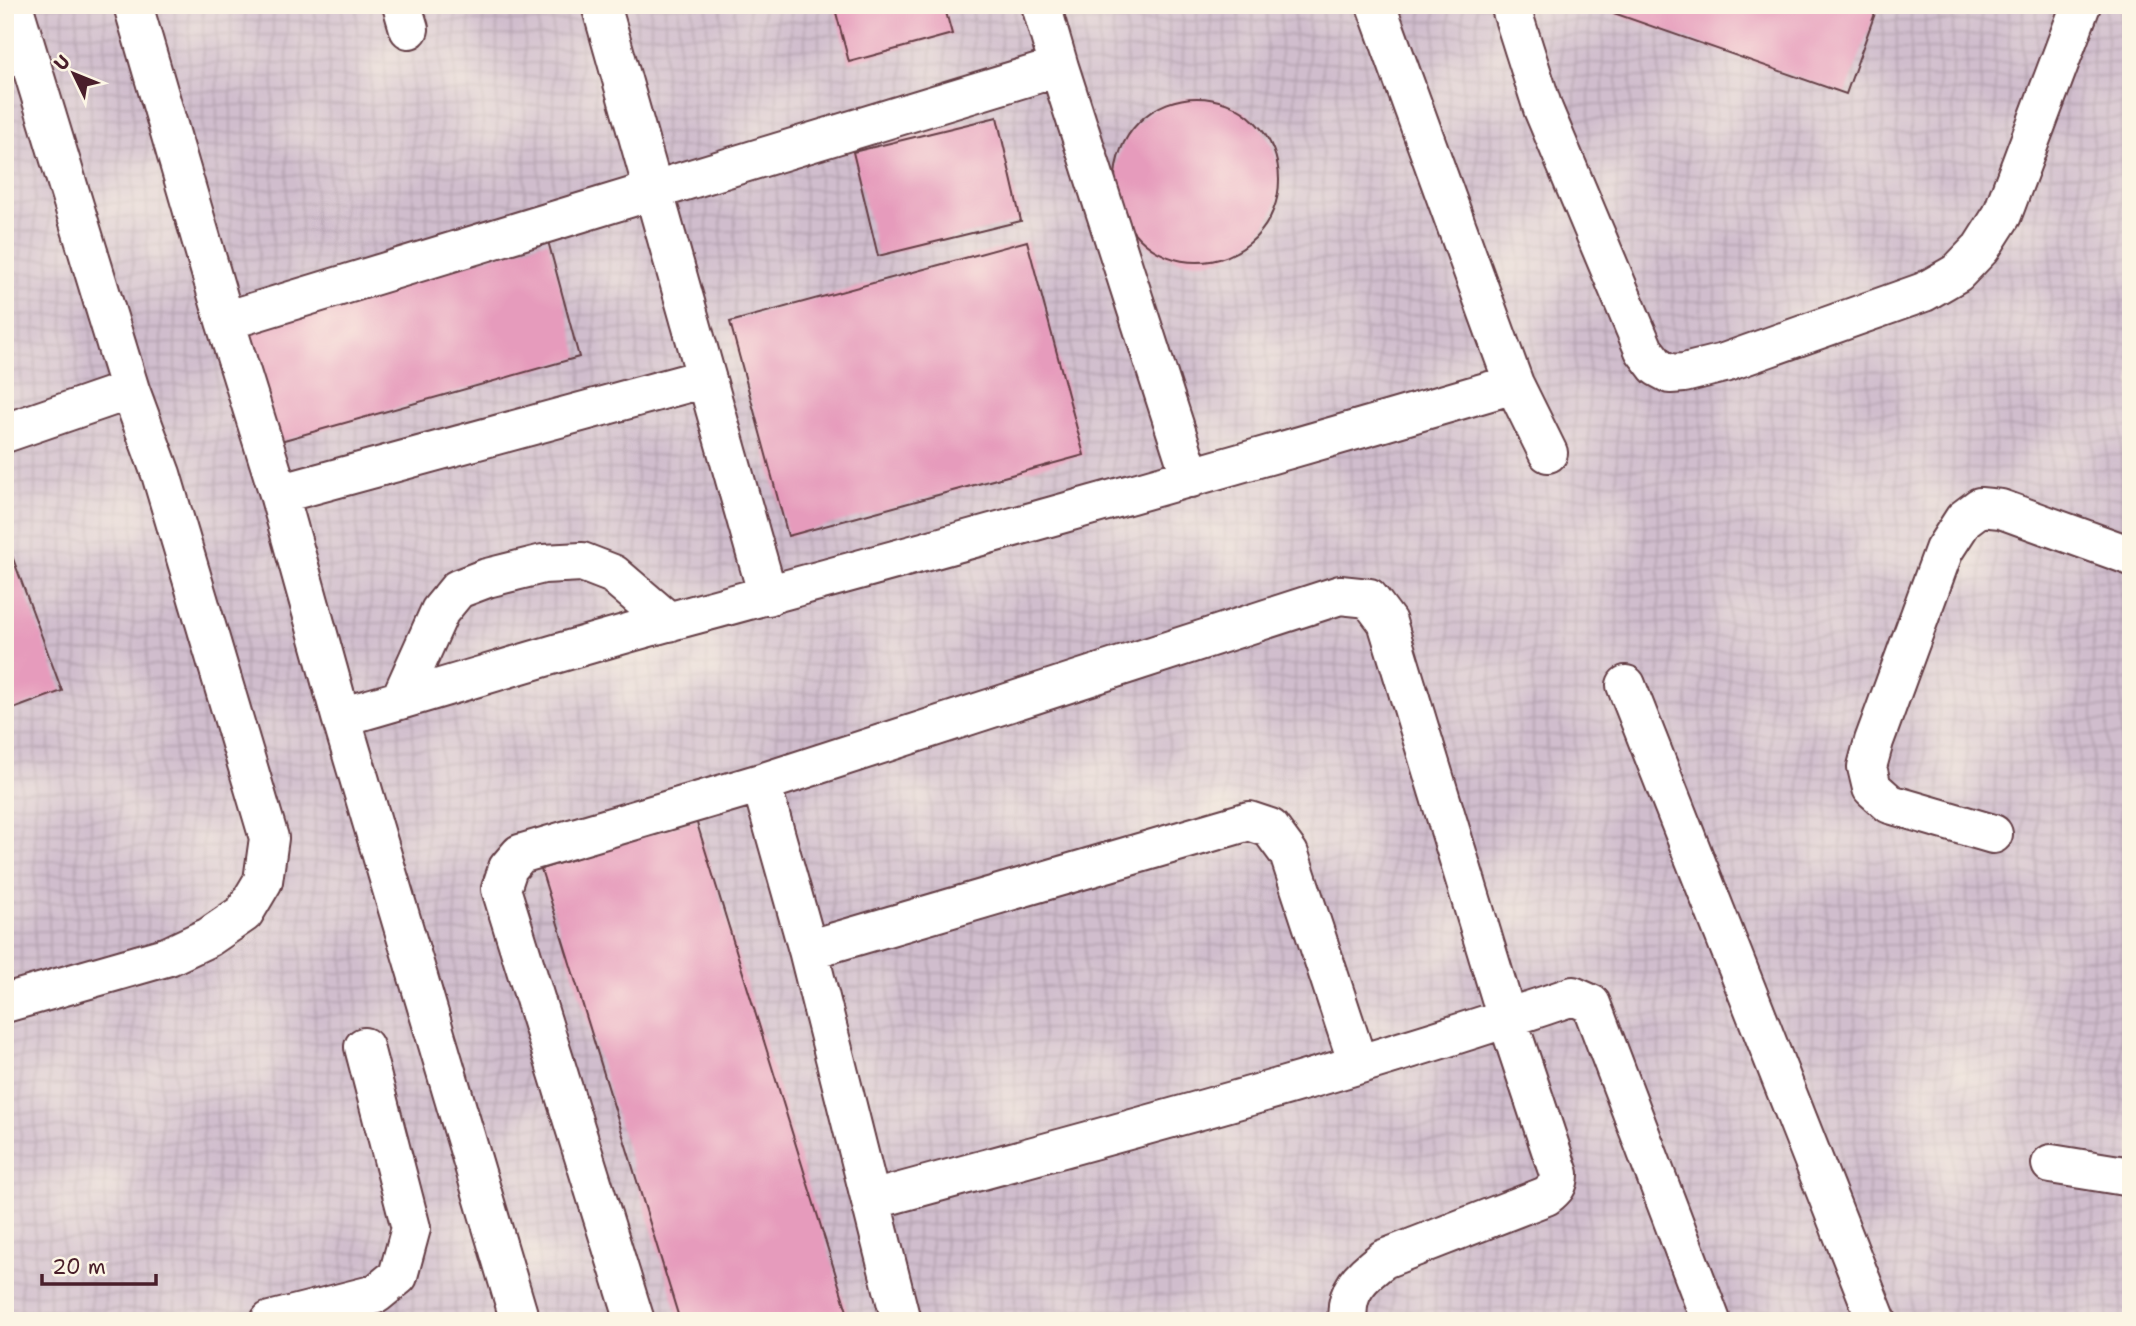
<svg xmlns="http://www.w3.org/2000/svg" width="2136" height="1326" font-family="'Shantell Sans',sans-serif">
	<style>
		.industrial { fill: url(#industrial-grid) }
		.building { fill: #e69bbc }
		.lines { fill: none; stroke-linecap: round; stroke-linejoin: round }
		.minor-casing { stroke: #643e44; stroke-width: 42 }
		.minor { stroke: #fff; stroke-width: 38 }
	</style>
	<defs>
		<pattern id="industrial-grid" width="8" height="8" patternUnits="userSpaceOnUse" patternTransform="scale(1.75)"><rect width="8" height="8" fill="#d0bdcd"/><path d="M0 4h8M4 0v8" fill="none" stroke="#b4a2b0"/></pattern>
	</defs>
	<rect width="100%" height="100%" fill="#fcf5e5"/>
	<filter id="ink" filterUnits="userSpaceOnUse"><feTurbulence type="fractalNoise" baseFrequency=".0143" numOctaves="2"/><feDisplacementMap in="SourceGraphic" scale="14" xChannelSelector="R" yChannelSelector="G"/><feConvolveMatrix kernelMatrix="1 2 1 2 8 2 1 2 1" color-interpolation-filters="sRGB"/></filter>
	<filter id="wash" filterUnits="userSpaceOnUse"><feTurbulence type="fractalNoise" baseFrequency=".00686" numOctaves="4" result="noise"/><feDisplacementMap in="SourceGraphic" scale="28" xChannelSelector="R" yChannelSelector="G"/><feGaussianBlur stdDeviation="1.57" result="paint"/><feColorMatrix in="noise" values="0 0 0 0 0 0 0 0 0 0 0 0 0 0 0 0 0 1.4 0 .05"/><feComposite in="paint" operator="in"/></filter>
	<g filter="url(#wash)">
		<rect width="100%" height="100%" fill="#f6ebd3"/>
		<path class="industrial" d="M5,5H2131V1321H5Z"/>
		<g id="blocks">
			<path class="building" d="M834,5H944L952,34L849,62Z
				M1604,5H1878L1846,94L1602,9Z
				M1115 180a82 82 0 1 1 164 0a82 82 0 1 1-164 0Z
				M997,117L1021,221L878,256L853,152Z
				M548,241L579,357L277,442L245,326Z
				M1027,241L1084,455L788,536L730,322Z
				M5,537L62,691L5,712Z
				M696,820L850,1321H680L541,869Z"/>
		</g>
	</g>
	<g filter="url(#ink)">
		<use href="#blocks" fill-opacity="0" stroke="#643e44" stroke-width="2"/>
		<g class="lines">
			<g class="minor-casing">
				<path id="minor" d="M133,5L225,321L279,494L341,717L520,1321
					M402,5L409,29
					M601,5L768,596
					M1041,5L1059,67L1191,478
					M1376,5L1514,384L1548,453
					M1510,5L1543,109L1644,350L1657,367L1670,374L1684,373L1724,363L1924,292L1957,273L1981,248L2002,215L2081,5
					M225,321L1059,67
					M5,433L130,390
					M279,494L706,378
					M1626,685L1877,1321
					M400,700L440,611L458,589L487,578L543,564L582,562L613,574L669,622
					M341,717C451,686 560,651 671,621C953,545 1234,466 1514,384
					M761,783L808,950L901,1321
					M1993,834L1890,804L1872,788L1867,767L1874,741L1944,550L1964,519L1980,507L2001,509L2131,556
					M808,950L1249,821L1270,828L1289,854L1358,1064
					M5,1003L169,956L209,937L244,913L263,881L269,838L161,474L130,390L13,5
					M2051,1164L2131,1177
					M872,1200C1106,1136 1342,1075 1573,996L1591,1004L1711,1321
					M270,1321L376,1294L398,1276L411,1228L364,1047
					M635,1321L501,889L508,868L520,854L761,783L1340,595L1369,598L1387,622L1507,1018L1559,1174C1559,1185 1555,1189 1546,1196L1384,1259C1362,1275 1344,1291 1348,1321"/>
			</g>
			<use href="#minor" class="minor"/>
		</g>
	</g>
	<rect width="2136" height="1326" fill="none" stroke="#fcf5e5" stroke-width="28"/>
	<g transform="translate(74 74) rotate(313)" stroke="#fcf5e5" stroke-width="5" paint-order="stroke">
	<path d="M0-5L12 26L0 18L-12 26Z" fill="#4a1f2b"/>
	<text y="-10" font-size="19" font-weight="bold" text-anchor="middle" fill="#4a1f2b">U</text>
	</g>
	<path d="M42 1274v10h114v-10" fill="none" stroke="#4a1f2b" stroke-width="3.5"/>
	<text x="52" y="1274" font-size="21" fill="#4a1f2b" stroke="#fcf5e5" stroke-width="5" paint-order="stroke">20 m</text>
</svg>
